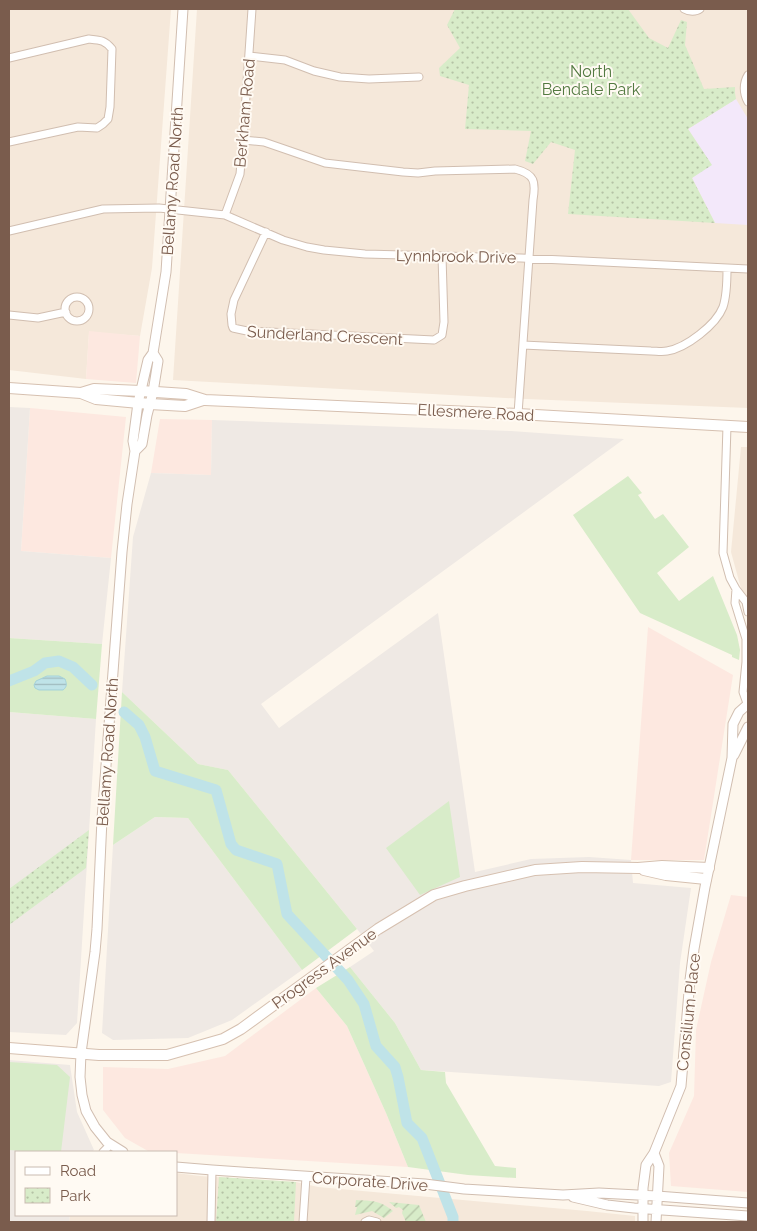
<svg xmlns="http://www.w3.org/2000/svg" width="757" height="1231" font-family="Raleway,sans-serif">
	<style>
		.residential { fill: #f5e8da }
		.commercial { fill: #fde8e0 }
		.industrial { fill: #efe9e4 }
		.education { fill: #f3e8fa }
		.grass { fill: #d8ecc9 }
		.park { fill: url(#park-dots) }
		.garden { fill: url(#garden-furrows) }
		.water { fill: url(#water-rules); stroke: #a5d3da }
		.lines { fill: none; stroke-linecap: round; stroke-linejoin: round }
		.river { stroke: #bfe3e8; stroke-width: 11 }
		.minor-casing { stroke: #d1beb0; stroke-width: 9 }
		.tertiary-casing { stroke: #d1beb0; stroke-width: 11 }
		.secondary-casing { stroke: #d6c0b0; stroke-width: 12 }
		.minor { stroke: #fff; stroke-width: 7 }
		.tertiary { stroke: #fff; stroke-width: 9 }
		.secondary { stroke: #fff; stroke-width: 10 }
		.labels { text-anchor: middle; stroke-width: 4; stroke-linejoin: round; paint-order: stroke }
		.park-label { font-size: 16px; fill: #537a41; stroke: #fffaf3 }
		.street-label { font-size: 16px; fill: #7a5c4d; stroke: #fffaf3 }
	</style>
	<defs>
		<pattern id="park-dots" width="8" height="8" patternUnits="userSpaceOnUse" patternTransform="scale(1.25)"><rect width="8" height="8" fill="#d8ecc9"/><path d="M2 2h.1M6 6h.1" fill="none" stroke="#b4c2a5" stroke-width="1.8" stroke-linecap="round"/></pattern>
		<pattern id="garden-furrows" width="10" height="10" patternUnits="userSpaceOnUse" patternTransform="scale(1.25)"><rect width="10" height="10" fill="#d8ecc9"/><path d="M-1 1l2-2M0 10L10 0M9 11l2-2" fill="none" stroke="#b4c2a5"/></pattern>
		<pattern id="water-rules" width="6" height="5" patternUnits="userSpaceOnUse" patternTransform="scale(1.25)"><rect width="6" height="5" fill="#bfe3e8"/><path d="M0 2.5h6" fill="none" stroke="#a0bbbe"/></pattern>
	</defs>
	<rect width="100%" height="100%" fill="#fdf6ec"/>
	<path class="residential" d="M9,9H171L152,268L140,336L89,332L86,379L9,370Z
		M197,9H748V408L526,399L173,380Z
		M741,447H748V614L731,552Z
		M176,1173L200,1176L296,1182L318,1187L587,1211L635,1216V1222H69L70,1215H176Z"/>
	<path class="commercial" d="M89,331L140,336L136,383L86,379Z
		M30,408L126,417L111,558L21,551Z
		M160,419L212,420L211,475L151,473Z
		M648,627L733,675L704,860H631Z
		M731,895L748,897V1192L671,1186L669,1153L694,1096L696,1030L711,962Z
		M316,988L347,1026L386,1113L408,1167L176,1153V1152L148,1151L125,1138L103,1110V1067L168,1069L225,1056Z"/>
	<path class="industrial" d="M9,407L30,408L21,551L111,558L102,644L9,638Z
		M212,420L511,431L624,439L261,704L279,728L438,613L475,872L531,859L589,857L631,860L633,883L691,888L680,963L671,1082L659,1086L421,1070L395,1023L350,967L374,951L357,929L228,770L198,764L122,692L133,537L151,473L211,475Z
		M9,712L96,719L77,1023L66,1035L9,1032Z
		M155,817L188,818L302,970L232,1020L188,1038L113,1040L102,1033L113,845Z
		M9,1060L70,1065L77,1112L94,1150L92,1152H16V1215H70L69,1222H9Z"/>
	<path class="education" d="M736,99L748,119V225L715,223L692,178L711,164L688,129Z"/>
	<path class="grass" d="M628,476L642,493L638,495L655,519L663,514L689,547L657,573L679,601L713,576L737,635L740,650L739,660L732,657V655L640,613L573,515Z
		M9,638L102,644L96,719L9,712Z
		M122,692L198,764L228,770L357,929L302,970L188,818L155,817L113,845Z
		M449,801L460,877L420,895L386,848Z
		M350,967L395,1023L421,1070L445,1072L446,1083L495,1166L516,1168V1178L468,1175L408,1167L386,1113L347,1026L316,988Z
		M9,1062L57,1065L70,1077L61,1152H37L9,1150Z"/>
	<path class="park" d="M455,9H628L649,38L668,48L681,20L687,22L685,45L704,89L735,87V93L736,99L688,129L712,165L692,178L715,223L568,214L575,150L551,142L533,164L525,161L531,131L465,129L469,85L440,76L439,68L460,48L447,25Z
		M89,830L86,868L9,925V889Z
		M219,1177L296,1182L294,1222H216Z"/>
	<path class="garden" d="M356,1200C371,1201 380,1200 393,1211L384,1218L372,1211L355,1215L357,1207H355Z
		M389,1202L419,1205L426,1222H406L402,1213L403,1210L399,1207L396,1208Z"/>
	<path class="water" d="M47,676H59L65,679C67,684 67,687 63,690H39L35,688L34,685L36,681Z"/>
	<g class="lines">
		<path class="river" d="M9,681L34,671L45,663L59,661L73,667L92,685
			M124,712L139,725L145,737L155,771L216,790L231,844L236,850L277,864L287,914L348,980L364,1004L376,1046L395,1067L398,1077L407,1123L422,1138L453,1217V1222"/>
		<g class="minor-casing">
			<path id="minor" d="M684,9C689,12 696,12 700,9
				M249,56L285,60L314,71L340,77L369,79L419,77
				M9,58L89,39C100,40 105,40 112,49L110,107L108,119L103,124L97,128L78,127L9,142
				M748,75C743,83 743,93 748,102
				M243,140L264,142L325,163L403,172L418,173L435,171L515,169C535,174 536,182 533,200L518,414
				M225,215L240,174L243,140L252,9
				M9,231L103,209L159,208L225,215L283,240L307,247L324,250L365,254L521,258L748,269
				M266,232L234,300L231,314L232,325L233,328L247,331L434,340L442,335L444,322L442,256
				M65 309a12 12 0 1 1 24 0a12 12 0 1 1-24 0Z
				M9,315L38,318L66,312
				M523,345L651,351C656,351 662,352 667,351C686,348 716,325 723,307C727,295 727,281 727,269
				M727,426L723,553L730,578L736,589L746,602L748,612
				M736,589L735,603L746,639V662L743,692L748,706
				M103,1152L110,1145
				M211,1222L212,1170
				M303,1222L306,1177
				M365,1222L369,1220L377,1222"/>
		</g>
		<g class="tertiary-casing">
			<path id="tertiary" d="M135,451L142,444L147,415L153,392L158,361L153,353
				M734,755L748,727
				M123,1152L107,1142L95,1127L86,1111L82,1095L80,1077L81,1053L95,952L97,929L102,819L122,552L127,504L135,451L133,441L138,403L148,360L153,353L166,272L183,9
				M654,1153L659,1166L656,1222
				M176,1167L212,1170L425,1184L464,1189L563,1195L599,1193L657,1196L748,1203
				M573,1197L607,1205L634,1208L748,1216
				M643,1222V1188L646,1165L654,1153L681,1086L690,980L694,949L705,887L732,758L733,724L739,712L748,704"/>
		</g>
		<g class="secondary-casing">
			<path id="secondary" d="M9,388L81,393L96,399L150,404L185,406L203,400
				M81,393L94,389L141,391L186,394L205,400L518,414L748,427
				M644,870L666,875L706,879
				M9,1048L99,1055H167L223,1039L241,1029L378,929L434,895L465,886L535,870L582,867L638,868L662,866L709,868"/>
		</g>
		<use href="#minor" class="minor"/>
		<use href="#tertiary" class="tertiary"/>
		<use href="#secondary" class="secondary"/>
	</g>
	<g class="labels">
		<g class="park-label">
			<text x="591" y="77">North<tspan x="591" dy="18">Bendale Park</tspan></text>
		</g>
		<g class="street-label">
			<text transform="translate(244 113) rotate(-85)" y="6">Berkham Road</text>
			<text transform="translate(172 181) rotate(-86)" y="6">Bellamy Road North</text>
			<text transform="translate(456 256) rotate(1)" y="6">Lynnbrook Drive</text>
			<text transform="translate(325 335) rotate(3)" y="6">Sunderland Crescent</text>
			<text transform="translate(476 412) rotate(3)" y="6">Ellesmere Road</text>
			<text transform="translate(107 752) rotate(-86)" y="6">Bellamy Road North</text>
			<text transform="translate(324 968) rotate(-36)" y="6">Progress Avenue</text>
			<text transform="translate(688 1012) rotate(-84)" y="6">Consilium Place</text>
			<text transform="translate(370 1181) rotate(4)" y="6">Corporate Drive</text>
		</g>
	</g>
	<rect width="757" height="1231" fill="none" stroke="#7a5c4d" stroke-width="20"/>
	<rect x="15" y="1151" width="162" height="65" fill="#fffaf3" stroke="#cabbb1"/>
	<rect x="25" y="1167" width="25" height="8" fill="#ffffff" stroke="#cabbb1"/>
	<text x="60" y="1176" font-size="15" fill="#7a5c4d">Road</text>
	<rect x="25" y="1188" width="25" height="15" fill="url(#park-dots)" stroke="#cabbb1"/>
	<text x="60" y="1201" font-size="15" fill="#7a5c4d">Park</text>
</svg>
